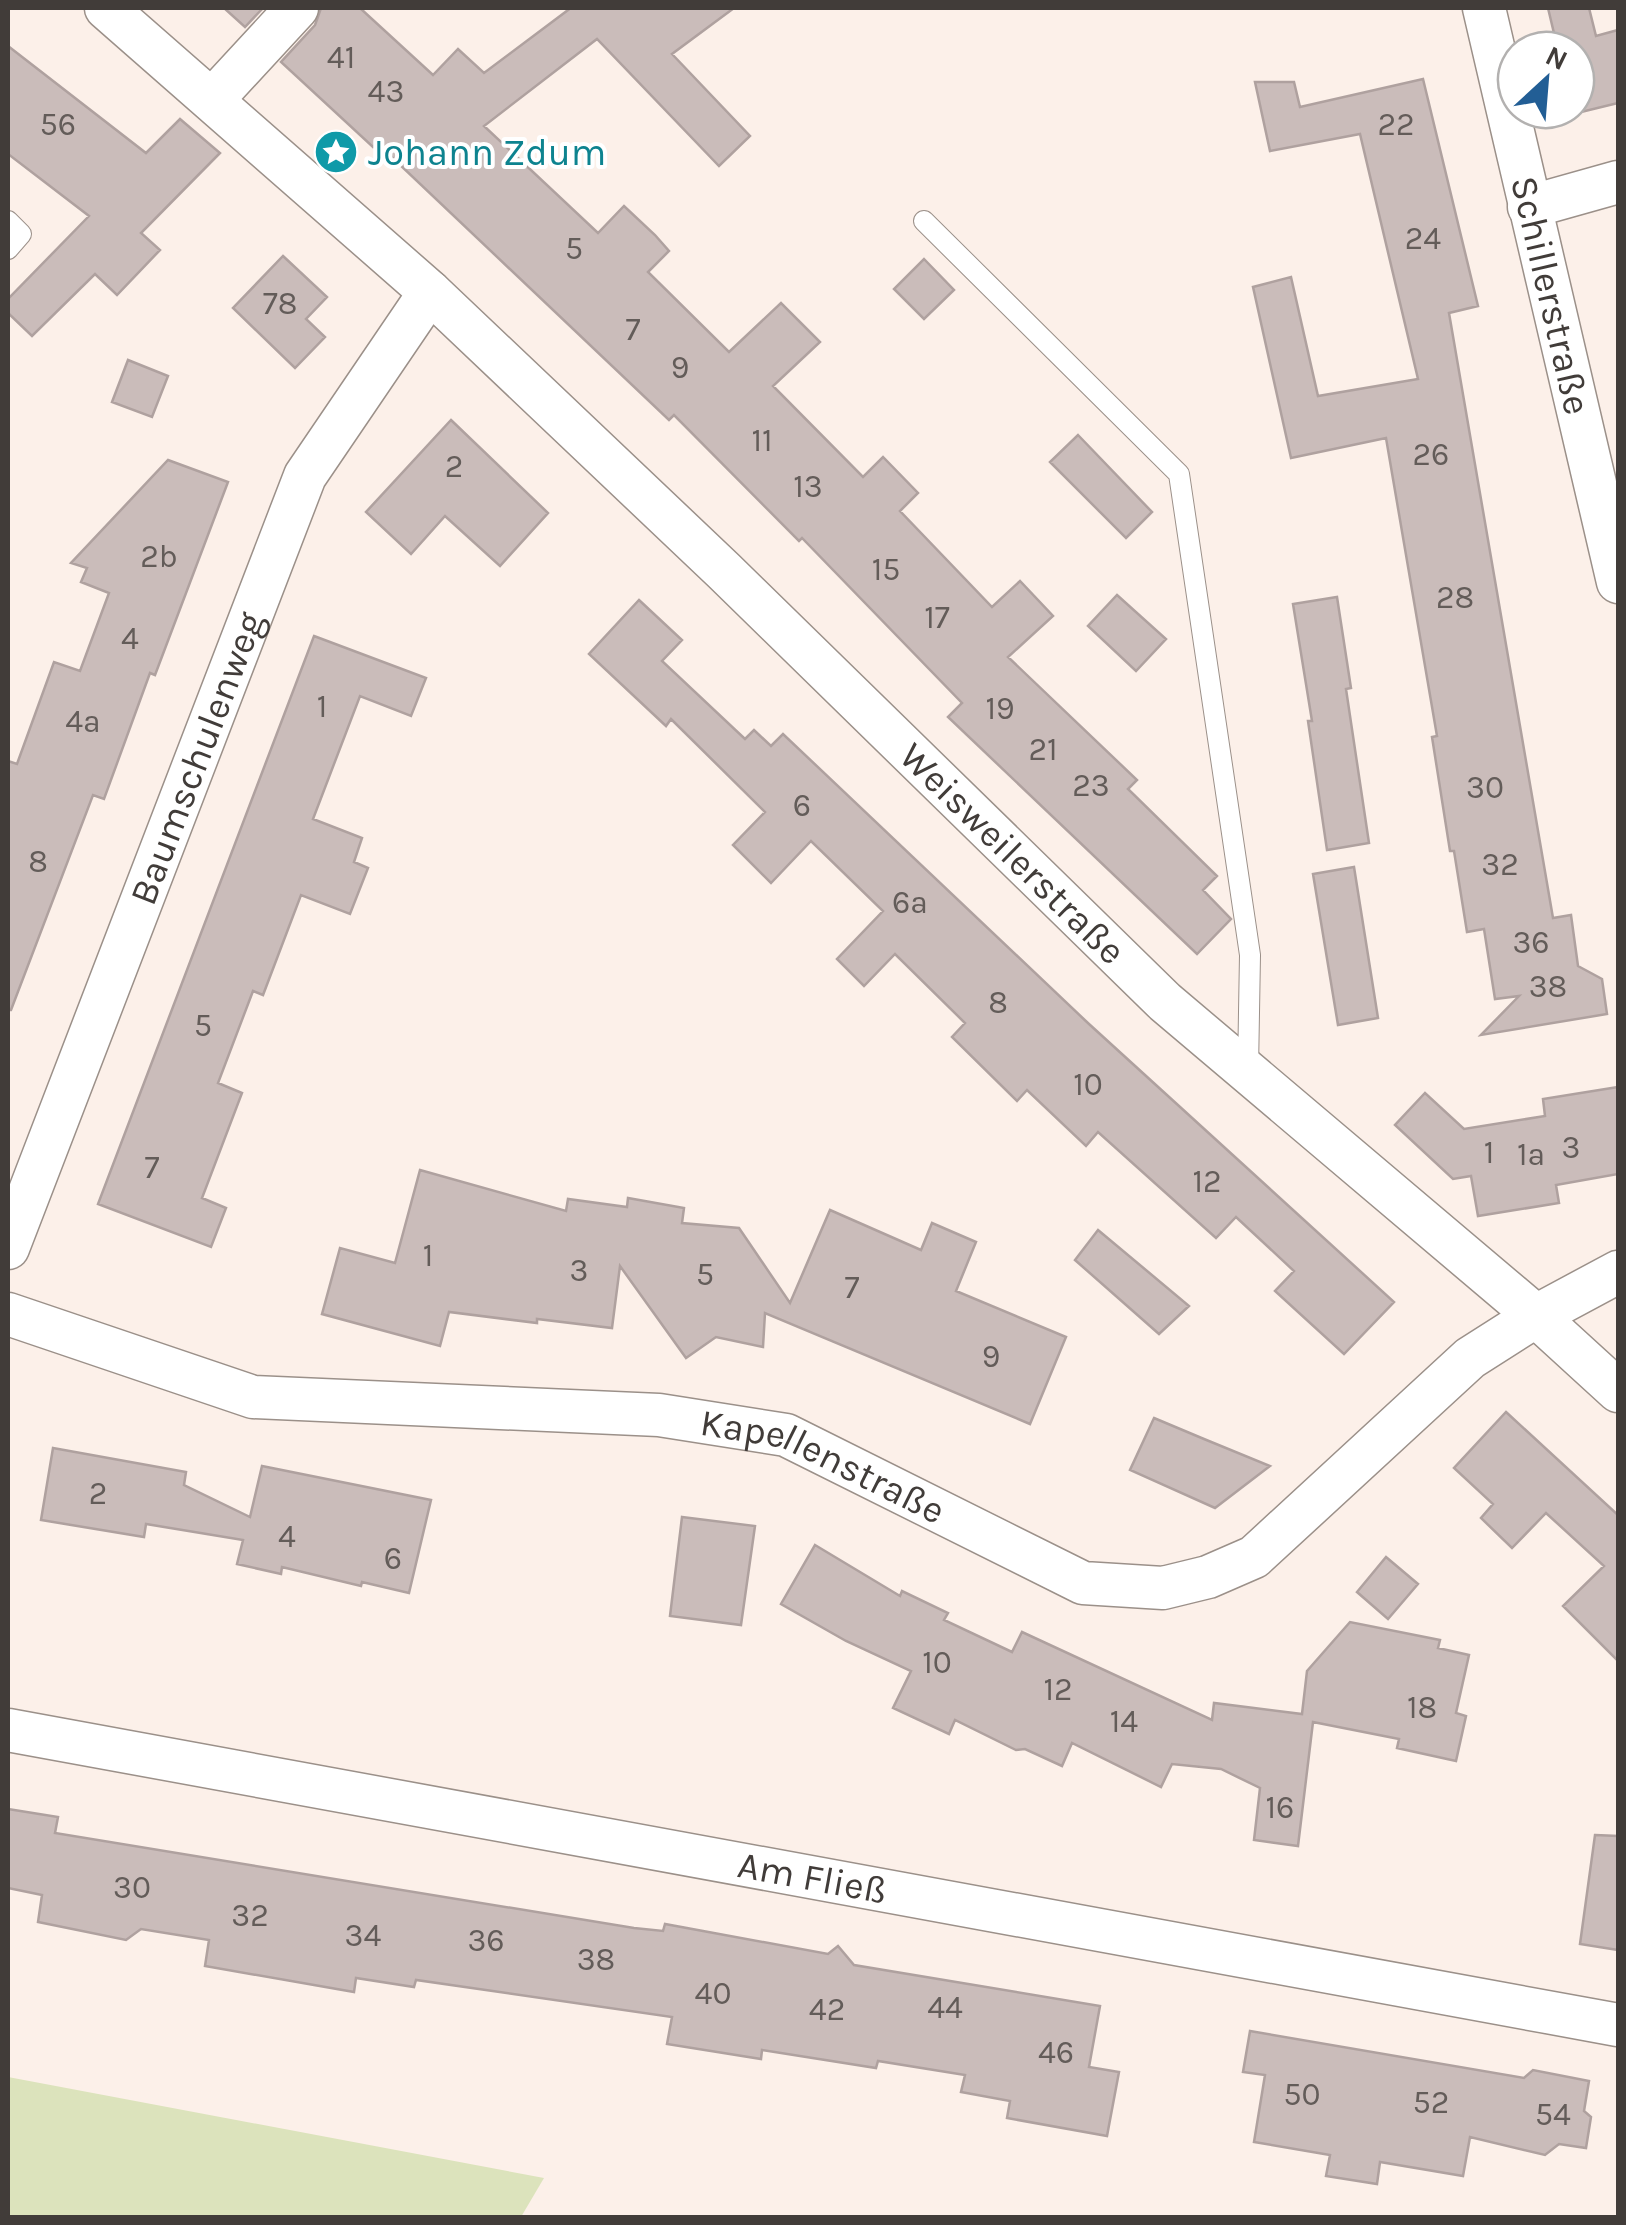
<svg xmlns="http://www.w3.org/2000/svg" width="1626" height="2225" font-family="Karla,sans-serif">
	<style>
		.green { fill: #dce3bc }
		.building { fill: #cabcba; stroke: #afa19f; stroke-width: 2.5 }
		.lines { fill: none; stroke-linecap: round; stroke-linejoin: round }
		.service-casing { stroke: #9b9089; stroke-width: 22 }
		.minor-casing { stroke: #9b9089; stroke-width: 45 }
		.service { stroke: #fff; stroke-width: 20 }
		.minor { stroke: #fff; stroke-width: 42 }
		.labels { text-anchor: middle; stroke-width: 8; stroke-linejoin: round; paint-order: stroke }
		.number-label { font-size: 32px; fill: #635c59 }
		.culture-label { font-size: 38px; fill: #0d838f; stroke: #fff; text-anchor: start }
		.street-label { font-size: 38px; fill: #413c39; stroke: #fff }
	</style>
	<rect width="100%" height="100%" fill="#fcf0e9"/>
	<path class="green" d="M8,2077L544,2178L521,2217H8Z"/>
	<path class="building" d="M224,8H263L245,27Z
		M321,8H360L433,75L458,49L484,73L568,10L566,8H734L672,54L750,136L719,166L597,39L484,126L598,233L624,206L655,235L669,251L648,272L729,352L781,303L820,342L773,386L863,477L883,457L918,493L900,511L992,607L1020,581L1053,616L1008,657L1137,780L1128,789L1217,876L1203,890L1231,919L1197,954L948,717L962,703L802,538L799,541L674,415L669,420L377,143L373,147L281,62L315,25Z
		M1548,8H1589L1596,36L1618,30V103L1573,114L1572,110H1576V50H1558Z
		M8,46L146,153L180,119L220,153L141,233L160,250L117,295L95,274L32,336L8,313V299L89,216L8,154Z
		M1423,79L1478,306L1449,313L1553,918L1571,915L1578,966L1602,979L1607,1014L1481,1035L1519,996L1495,999L1484,929L1467,932L1454,851H1450L1432,737L1437,736L1386,438L1291,458L1253,287L1291,277L1318,396L1418,379L1360,134L1270,151L1255,82H1294L1300,107Z
		M283,256L327,297L306,319L325,337L295,368L233,308Z
		M924,259L954,290L924,319L894,289Z
		M128,360L168,376L152,417L112,402Z
		M451,420L548,513L500,566L445,516L411,554L366,512Z
		M1078,435L1152,512L1126,538L1050,462Z
		M168,460L228,482L155,675L150,673L104,799L93,795L11,1010H8V761L17,764L54,662L80,671L109,593L81,582L87,568L71,563Z
		M1117,595L1166,639L1136,671L1088,626Z
		M1337,597L1351,688L1346,689L1369,843L1327,850L1308,721H1312L1293,604Z
		M639,600L682,640L662,661L745,739L754,730L771,746L783,734L1089,1024L1394,1302L1344,1354L1275,1291L1294,1271L1236,1217L1216,1238L1098,1132L1086,1146L1027,1090L1017,1101L952,1037L965,1023L895,954L864,986L837,959L883,911L811,841L771,883L733,845L765,812L671,719L666,726L589,654Z
		M314,636L426,678L411,716L360,696L313,819L362,838L354,862L368,868L350,914L301,895L263,995L253,991L218,1083L242,1093L202,1198L226,1208L211,1247L98,1204Z
		M1354,867L1378,1018L1338,1025L1313,874Z
		M1618,1087V1174L1556,1185L1559,1203L1478,1216L1471,1176L1453,1179L1395,1125L1425,1093L1464,1129L1545,1116L1543,1099Z
		M420,1170L566,1211L568,1199L627,1207L628,1198L684,1208L682,1223L739,1228L790,1303L830,1210L921,1250L932,1223L976,1242L956,1291L1066,1337L1030,1424L765,1313L763,1347L716,1337L686,1358L620,1266L612,1328L537,1319V1323L449,1312L440,1346L322,1314L340,1248L395,1263Z
		M1098,1230L1189,1306L1159,1334L1075,1260Z
		M1506,1412L1618,1515V1661L1563,1606L1604,1566L1546,1513L1512,1548L1481,1518L1493,1504L1454,1468Z
		M1154,1418L1204,1439L1270,1466L1215,1508L1130,1470Z
		M53,1448L186,1472L184,1485L250,1517L262,1466L431,1500L409,1593L362,1582L361,1586L282,1567L281,1574L237,1564L243,1540L146,1524L144,1537L41,1520Z
		M682,1517L755,1526L741,1625L670,1616Z
		M815,1545L900,1596L902,1591L948,1613L944,1620L1012,1652L1022,1632L1212,1720L1214,1703L1302,1714L1307,1671L1350,1622L1440,1640L1438,1648L1469,1655L1456,1713L1466,1716L1456,1761L1397,1748L1399,1739L1313,1722L1298,1846L1254,1840L1260,1788L1221,1769L1172,1764L1161,1787L1072,1743L1062,1766L1025,1749L1016,1750L955,1720L949,1734L893,1708L911,1671L846,1641L781,1604Z
		M1386,1557L1418,1584L1388,1619L1357,1592Z
		M8,1809L58,1817L55,1833L634,1928L663,1931L665,1924L828,1954L838,1946L854,1965L1100,2006L1089,2067L1119,2072L1107,2136L1007,2118L1010,2101L961,2092L965,2075L878,2061L876,2068L762,2050L761,2059L667,2044L672,2017L416,1980L414,1987L356,1978L354,1992L205,1966L209,1940L141,1929L126,1940L38,1922L42,1895L8,1888Z
		M1595,1835L1618,1836V1950L1580,1944Z
		M1250,2031L1524,2078L1533,2070L1589,2081L1584,2111L1591,2117L1586,2148L1559,2144L1545,2155L1470,2137L1463,2176L1380,2162L1377,2184L1326,2176L1330,2155L1254,2142L1265,2075L1243,2072Z"/>
	<g class="lines">
		<g class="service-casing">
			<path id="service" d="M8,221L21,234L8,249
				M924,221L1179,474L1250,955L1248,1070"/>
		</g>
		<g class="minor-casing">
			<g id="minor">
				<path id="s1" d="M106,8L430,292L724,571L1165,1002L1536,1316L1618,1391"/>
				<path id="s2" d="M1484,8L1618,582"/>
				<path d="M212,100L297,8"/>
				<path d="M1529,207L1618,182"/>
				<path id="s3" d="M8,1248L305,476L430,292"/>
				<path id="s4" d="M8,1314L253,1397L659,1415L786,1435L1083,1583L1163,1588L1208,1577L1254,1557L1470,1358L1536,1316L1618,1272"/>
				<path id="s5" d="M8,1730L1618,2025"/>
			</g>
		</g>
		<use href="#service" class="service"/>
		<use href="#minor" class="minor"/>
	</g>
	<defs>
		<g id="sight-disc" transform="scale(2.25)"><circle r="9.5" fill="#0f9aa8" stroke="#fff"/><path d="M0-6L1.8-2.2L6-1.7L2.9 1.2L3.7 5.4L0 3.3L-3.7 5.4L-2.9 1.2L-6-1.7L-1.8-2.2Z" fill="#fff"/></g>
	</defs>
	<g fill-rule="evenodd">
		<use href="#sight-disc" x="336" y="152"/>
	</g>
	<g class="labels">
		<g class="number-label">
			<text x="341" y="68">41</text>
			<text x="386" y="102">43</text>
			<text x="58" y="135">56</text>
			<text x="1396" y="135">22</text>
			<text x="1423" y="249">24</text>
			<text x="574" y="259">5</text>
			<text x="280" y="314">78</text>
			<text x="633" y="340">7</text>
			<text x="680" y="378">9</text>
			<text x="762" y="451">11</text>
			<text x="1431" y="465">26</text>
			<text x="454" y="477">2</text>
			<text x="808" y="497">13</text>
			<text x="159" y="567">2b</text>
			<text x="886" y="580">15</text>
			<text x="1455" y="608">28</text>
			<text x="937" y="628">17</text>
			<text x="130" y="649">4</text>
			<text x="322" y="717">1</text>
			<text x="1000" y="719">19</text>
			<text x="83" y="732">4a</text>
			<text x="1043" y="760">21</text>
			<text x="1091" y="796">23</text>
			<text x="1485" y="798">30</text>
			<text x="802" y="816">6</text>
			<text x="38" y="872">8</text>
			<text x="1500" y="875">32</text>
			<text x="910" y="913">6a</text>
			<text x="1531" y="953">36</text>
			<text x="1548" y="997">38</text>
			<text x="998" y="1013">8</text>
			<text x="203" y="1036">5</text>
			<text x="1088" y="1095">10</text>
			<text x="1571" y="1158">3</text>
			<text x="1489" y="1163">1</text>
			<text x="1531" y="1165">1a</text>
			<text x="152" y="1178">7</text>
			<text x="1207" y="1192">12</text>
			<text x="428" y="1266">1</text>
			<text x="579" y="1281">3</text>
			<text x="705" y="1285">5</text>
			<text x="852" y="1298">7</text>
			<text x="991" y="1367">9</text>
			<text x="98" y="1504">2</text>
			<text x="287" y="1547">4</text>
			<text x="393" y="1569">6</text>
			<text x="937" y="1673">10</text>
			<text x="1058" y="1700">12</text>
			<text x="1422" y="1718">18</text>
			<text x="1124" y="1732">14</text>
			<text x="1280" y="1818">16</text>
			<text x="132" y="1898">30</text>
			<text x="250" y="1926">32</text>
			<text x="363" y="1946">34</text>
			<text x="486" y="1951">36</text>
			<text x="596" y="1970">38</text>
			<text x="713" y="2004">40</text>
			<text x="945" y="2018">44</text>
			<text x="827" y="2020">42</text>
			<text x="1056" y="2063">46</text>
			<text x="1302" y="2105">50</text>
			<text x="1431" y="2113">52</text>
			<text x="1553" y="2125">54</text>
		</g>
		<g class="culture-label">
			<text x="368" y="165">Johann Zdum</text>
		</g>
		<g class="street-label">
			<text dy="13" stroke="none"><textPath href="#s2" startOffset="295">Schillerstraße</textPath></text>
			<text dy="13" stroke="none"><textPath href="#s3" startOffset="525">Baumschulenweg</textPath></text>
			<text dy="13" stroke="none"><textPath href="#s1" startOffset="1240">Weisweilerstraße</textPath></text>
			<text dy="13" stroke="none"><textPath href="#s4" startOffset="838">Kapellenstraße</textPath></text>
			<text dy="13" stroke="none"><textPath href="#s5" startOffset="818">Am Fließ</textPath></text>
		</g>
	</g>
	<rect width="1626" height="2225" fill="none" stroke="#413c39" stroke-width="20"/>
	<g transform="translate(1546 80) rotate(26)"><circle r="48" fill="#ffffff" stroke="#b3b1b0" stroke-width="2.5"/>
	<path d="M0-8L18 38L0 25L-18 38Z" fill="#225e95"/>
	<text y="-15" font-size="28" font-weight="bold" text-anchor="middle" fill="#413c39">N</text>
	</g>
</svg>
